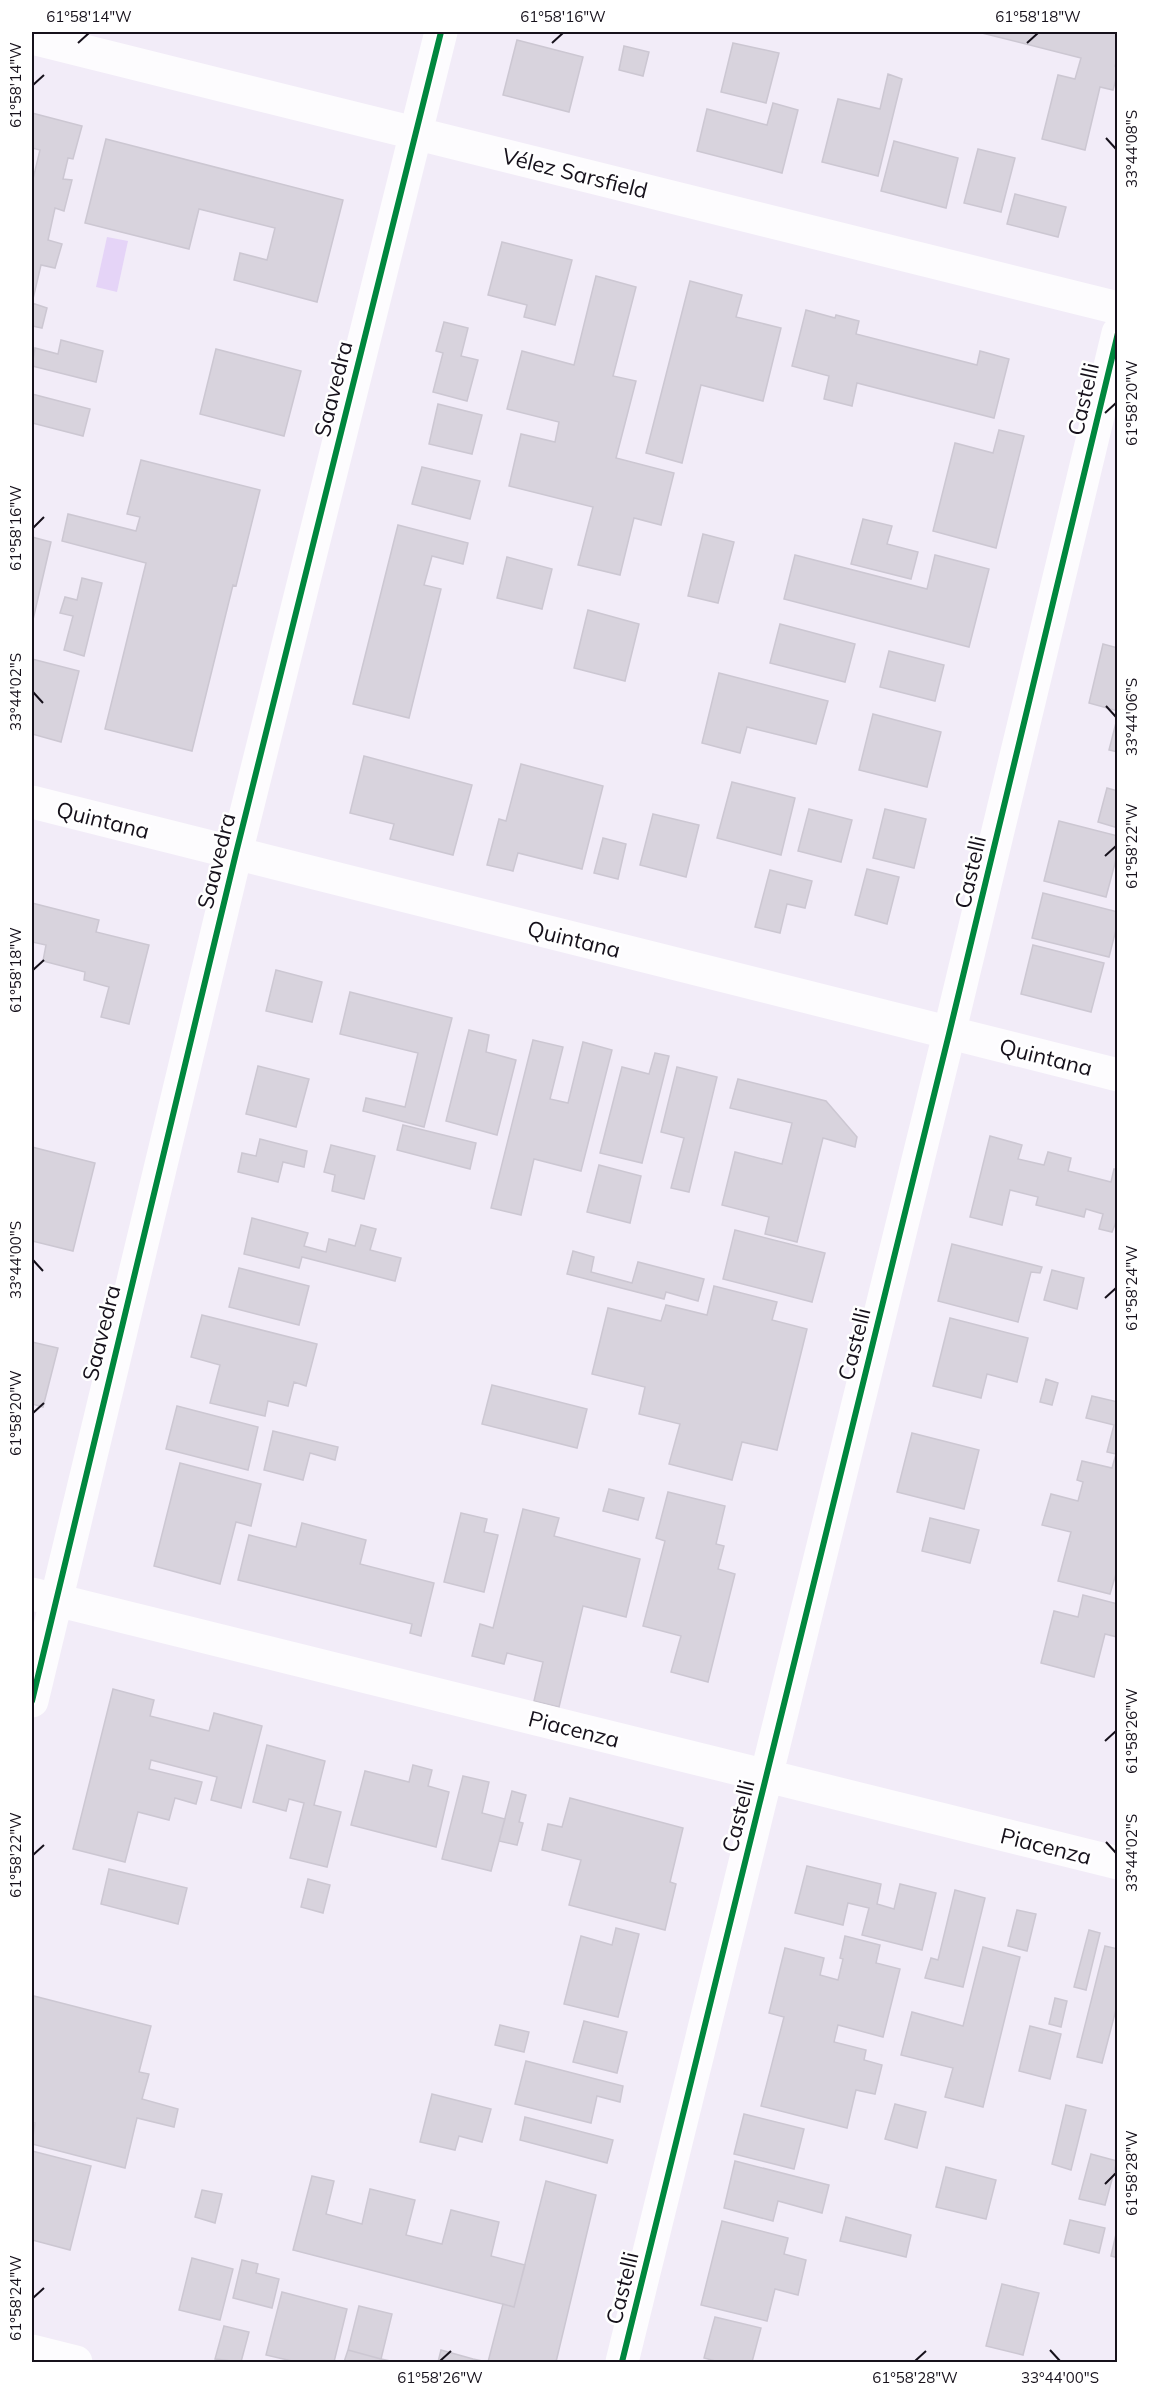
<svg xmlns="http://www.w3.org/2000/svg" width="1149" height="2394" font-family="Mulish,sans-serif">
	<style>
		.water { fill: #e5d4f7 }
		.building { fill: #d8d3dd; stroke: #ccc7d2; stroke-width: 1.5 }
		.lines { fill: none; stroke-linecap: round; stroke-linejoin: round }
		.minor { stroke: #fdfcfe; stroke-width: 33 }
		.secondary { stroke: #fdfcfe; stroke-width: 33 }
		.cycleway-casing { stroke: #fff; stroke-width: 10 }
		.cycleway { stroke: #00873e; stroke-width: 6 }
		.ticks { fill: none; stroke: #16111b; stroke-width: 2 }
		.labels { text-anchor: middle; stroke-width: 5; stroke-linejoin: round; paint-order: stroke }
		.street-label { font-size: 22px; fill: #16111b; stroke: #fff }
		.neatline { fill: none; stroke: #16111b; stroke-width: 2 }
		.ticks-label { font-size: 15px; text-anchor: middle; fill: #16111b }
	</style>
	<rect width="100%" height="100%" fill="#f2ecf8"/>
	<path class="water" d="M107,237L128,241L117,292L96,287Z"/>
	<path class="building" d="M978,32H1118V57L1115,66L1118,67V72L1113,90L1100,87L1085,150L1042,139L1058,75L1075,79L1081,58Z
		M517,40L583,57L569,112L503,95Z
		M733,43L779,53L766,103L721,92Z
		M624,46L649,52L643,76L619,70Z
		M888,74L902,79L878,176L822,162L838,99L880,109Z
		M773,103L798,110L782,173L697,151L707,109L767,125Z
		M32,113L82,126L73,159L68,158L63,179L72,180L64,211L55,208L48,240L62,244L55,268L41,265L32,303L47,308L42,328L32,326V183L40,150L32,148Z
		M106,139L343,200L317,302L234,280L240,253L267,260L275,228L199,209L189,249L85,223Z
		M894,141L958,158L946,208L881,191Z
		M978,149L1015,158L1001,212L964,203Z
		M1015,194L1066,207L1058,237L1007,224Z
		M502,242L572,260L555,325L524,317L527,305L488,295Z
		M596,276L636,287L613,376L636,381L616,458L674,473L661,525L634,518L620,575L578,565L593,507L509,486L521,434L555,442L559,422L507,409L522,351L574,365Z
		M690,281L742,295L736,317L781,328L763,401L701,385L682,463L646,453Z
		M806,310L835,318L836,315L859,321L856,334L977,365L980,351L1009,359L994,418L857,383L852,406L824,399L829,376L792,366Z
		M444,322L468,328L461,356L478,360L467,401L433,392L443,353L436,351Z
		M61,340L103,351L96,382L32,366L35,348L58,354Z
		M216,349L301,371L284,436L200,414Z
		M32,394L90,409L83,436L32,423Z
		M438,404L482,415L472,454L429,444Z
		M999,430L1024,436L996,548L933,531L955,443L993,453Z
		M141,460L260,490L236,586L233,585L192,751L105,729L146,563L62,541L68,514L136,531L140,517L127,514Z
		M422,467L480,481L470,519L412,504Z
		M863,519L892,526L887,544L918,552L911,579L851,564Z
		M398,525L468,543L463,564L432,556L424,585L441,589L409,718L353,704Z
		M703,534L734,542L718,603L688,596Z
		M32,537L51,542L32,624Z
		M795,555L927,589L935,555L989,569L969,647L784,599Z
		M507,557L552,569L542,609L497,598Z
		M82,578L102,583L84,656L64,650L73,616L60,613L65,597L77,600Z
		M588,610L639,624L625,681L574,668Z
		M780,624L855,644L845,682L770,663Z
		M1103,644L1118,648V711L1089,703Z
		M889,651L944,665L935,701L880,687Z
		M32,659L79,671L61,742L32,734Z
		M719,673L828,701L816,744L747,727L740,753L702,743Z
		M873,714L941,732L927,787L859,770Z
		M1118,715V752L1109,750Z
		M364,756L472,785L453,855L390,839L394,824L350,813Z
		M521,764L603,786L582,869L518,853L513,871L487,865L499,819L506,821Z
		M732,782L795,798L781,855L717,838Z
		M1107,788L1118,791V828L1098,822Z
		M809,809L852,820L841,862L798,851Z
		M885,809L926,819L914,868L873,858Z
		M653,814L699,825L686,877L640,865Z
		M1059,821L1118,836V852L1106,897L1044,881Z
		M603,838L626,844L618,879L594,873Z
		M867,869L899,877L887,924L855,915Z
		M770,870L812,881L805,908L787,904L780,933L755,927Z
		M1043,893L1118,912V922L1109,957L1032,938Z
		M32,903L99,920L96,932L149,945L129,1024L101,1017L109,987L84,980L85,972L43,961L46,945L32,942Z
		M1033,945L1104,963L1091,1012L1021,994Z
		M276,970L322,982L312,1022L266,1011Z
		M350,992L452,1018L424,1127L363,1111L366,1098L405,1107L418,1053L340,1034Z
		M469,1030L489,1035L486,1052L516,1060L497,1135L446,1121Z
		M533,1040L563,1047L550,1099L568,1103L583,1042L612,1050L581,1171L534,1159L521,1215L491,1208Z
		M655,1053L669,1056L642,1163L600,1153L622,1067L649,1074Z
		M258,1066L309,1079L296,1127L246,1114Z
		M677,1067L717,1077L689,1192L671,1188L684,1138L661,1132Z
		M738,1079L826,1101L857,1137L855,1147L823,1138L797,1242L765,1234L769,1217L722,1205L735,1152L782,1164L792,1123L730,1108Z
		M403,1125L476,1143L470,1169L397,1150Z
		M990,1136L1022,1145L1018,1159L1044,1165L1048,1152L1071,1158L1068,1171L1111,1182L1114,1169L1118,1170V1217L1112,1232L1099,1229L1103,1214L1086,1209L1084,1217L1036,1205L1038,1197L1010,1190L1002,1225L970,1217Z
		M260,1139L307,1151L304,1167L283,1162L278,1182L238,1172L242,1153L256,1156Z
		M331,1145L375,1156L364,1199L332,1191L335,1175L324,1172Z
		M32,1147L95,1163L73,1251L32,1241Z
		M599,1165L641,1176L630,1223L587,1212Z
		M252,1218L308,1233L304,1246L326,1252L329,1239L355,1246L361,1225L376,1229L370,1250L401,1258L395,1281L302,1257L299,1268L244,1254Z
		M735,1230L825,1253L812,1302L723,1279Z
		M952,1244L1042,1267L1040,1273L1031,1272L1018,1322L938,1301Z
		M573,1251L594,1257L591,1272L632,1283L638,1262L704,1279L698,1301L666,1292L664,1299L567,1274Z
		M239,1268L309,1286L299,1325L229,1307Z
		M1052,1270L1084,1278L1077,1309L1044,1300Z
		M714,1286L777,1302L772,1320L807,1329L777,1450L742,1442L732,1480L669,1464L680,1424L639,1414L645,1387L592,1374L608,1308L661,1321L666,1305L707,1315Z
		M202,1315L317,1344L306,1386L294,1382L288,1406L268,1401L265,1416L210,1403L220,1365L191,1357Z
		M950,1318L1028,1338L1017,1382L987,1374L981,1398L933,1386Z
		M32,1342L58,1348L43,1407L32,1404Z
		M1046,1379L1058,1383L1052,1405L1040,1402Z
		M492,1385L587,1409L577,1448L482,1424Z
		M1092,1396L1118,1402V1567L1110,1594L1058,1581L1071,1532L1042,1525L1051,1494L1078,1501L1083,1482L1077,1480L1082,1461L1112,1468L1116,1454L1107,1452L1114,1425L1086,1418Z
		M177,1406L258,1427L248,1470L166,1449Z
		M273,1431L338,1447L335,1460L310,1453L303,1480L264,1470Z
		M912,1433L979,1450L964,1509L897,1492Z
		M180,1463L261,1484L251,1526L236,1522L220,1584L154,1566Z
		M609,1489L644,1498L638,1520L603,1511Z
		M668,1492L725,1506L716,1544L724,1546L718,1569L735,1574L708,1682L671,1672L681,1636L643,1626L665,1541L656,1538Z
		M523,1509L559,1518L554,1536L640,1559L626,1617L583,1606L559,1707L534,1701L543,1662L507,1653L504,1664L472,1656L480,1624L493,1628Z
		M461,1513L487,1519L484,1532L498,1535L484,1592L444,1582Z
		M930,1518L979,1530L970,1563L922,1551Z
		M302,1523L366,1540L360,1564L434,1583L421,1636L410,1633L412,1624L238,1580L249,1535L296,1547Z
		M1083,1595L1118,1604L1117,1637L1105,1634L1094,1677L1041,1663L1054,1611L1078,1617Z
		M113,1689L154,1700L150,1716L209,1731L214,1713L262,1726L241,1808L211,1800L217,1777L151,1760L149,1769L202,1782L196,1804L175,1798L169,1820L138,1812L125,1862L73,1849Z
		M267,1745L325,1761L314,1805L341,1812L327,1867L290,1858L304,1803L289,1799L286,1811L253,1802Z
		M413,1765L432,1770L428,1786L449,1792L436,1847L351,1825L365,1771L409,1782Z
		M463,1776L489,1782L482,1813L505,1819L491,1871L442,1859Z
		M512,1791L526,1795L519,1822L523,1823L517,1845L499,1841Z
		M570,1798L683,1828L670,1882L676,1884L665,1930L569,1905L581,1860L542,1850L548,1824L562,1827Z
		M807,1866L881,1884L877,1904L894,1909L900,1884L936,1893L922,1950L862,1935L869,1908L848,1903L843,1925L795,1913Z
		M109,1869L187,1888L178,1924L101,1904Z
		M308,1879L330,1885L323,1913L301,1907Z
		M955,1890L985,1898L963,1987L925,1978L931,1958L938,1960Z
		M1017,1910L1036,1914L1027,1951L1008,1946Z
		M616,1928L639,1934L618,2017L564,2004L581,1936L612,1945Z
		M1089,1930L1100,1933L1086,1990L1074,1987Z
		M845,1936L880,1945L876,1963L900,1969L883,2037L838,2025L834,2042L866,2050L864,2060L882,2065L875,2094L856,2090L847,2128L761,2106L784,2017L769,2013L785,1948L824,1958L820,1975L838,1980L843,1959L840,1958Z
		M1105,1946L1118,1949V2002L1102,2063L1077,2057Z
		M983,1947L1020,1957L983,2107L945,2097L953,2068L901,2055L912,2012L963,2026Z
		M34,1996L151,2026L139,2072L149,2074L142,2099L178,2109L174,2127L137,2118L125,2168L32,2144L35,2123L32,2122V2005Z
		M1055,1998L1067,2001L1061,2027L1049,2024Z
		M584,2021L627,2032L617,2073L573,2062Z
		M500,2025L529,2032L524,2052L495,2045Z
		M1030,2026L1061,2034L1050,2079L1019,2071Z
		M526,2061L623,2086L620,2102L597,2096L591,2123L515,2104Z
		M432,2094L491,2109L482,2142L459,2136L455,2150L420,2142Z
		M895,2104L926,2112L917,2148L885,2139Z
		M1066,2105L1086,2110L1071,2170L1052,2164Z
		M744,2114L804,2129L794,2169L734,2154Z
		M525,2117L613,2140L607,2163L520,2140Z
		M32,2151L91,2166L70,2250L32,2240Z
		M1091,2154L1117,2161L1105,2205L1079,2199Z
		M735,2161L829,2185L822,2213L778,2201L773,2221L724,2208Z
		M946,2167L996,2180L986,2219L936,2207Z
		M312,2176L334,2181L326,2214L362,2224L370,2189L415,2200L406,2235L442,2244L451,2210L499,2222L491,2256L525,2265L514,2307L293,2250Z
		M546,2181L596,2195L556,2362H488L503,2304L514,2307Z
		M202,2190L222,2194L215,2223L195,2217Z
		M846,2217L911,2235L906,2257L840,2241Z
		M1070,2220L1105,2228L1099,2253L1064,2244Z
		M722,2221L788,2238L784,2254L806,2260L798,2295L775,2289L767,2321L701,2305Z
		M1116,2234L1118,2235V2258L1111,2256Z
		M192,2258L233,2269L220,2320L179,2310Z
		M242,2260L258,2264L256,2273L279,2279L272,2308L233,2298Z
		M1002,2284L1039,2293L1023,2355L986,2346Z
		M282,2292L347,2309L334,2362H296L266,2355Z
		M359,2306L392,2314L381,2359L348,2350Z
		M715,2317L761,2328L752,2362H719L704,2358Z
		M224,2326L249,2332L241,2362L215,2359Z
		M348,2350L381,2359L395,2362H344Z
		M441,2350L473,2359L487,2362H438Z"/>
	<g class="lines">
		<path class="minor" d="M32,38L1118,308
			M32,1594L1118,1863
			M32,1701L236,853L441,32
			M32,2351L76,2362
			M622,2362L949,1034L1118,333"/>
		<path class="secondary" d="M32,802L1118,1075"/>
		<g class="cycleway-casing">
			<path id="cycleway" d="M32,1701L236,853L441,32
				M622,2362L949,1034L1118,333"/>
		</g>
		<use href="#cycleway" class="cycleway"/>
	</g>
	<path class="ticks" d="M78,43L89,33M552,43L563,33M1027,43L1038,33M33,85L44,75M1106,138L1116,149M1105,413L1116,403M33,528L44,517M33,692L43,703M1106,706L1116,717M1105,856L1116,846M33,970L44,960M33,1260L43,1271M1105,1298L1116,1288M33,1413L44,1403M1105,1741L1116,1731M1106,1842L1116,1853M33,1855L44,1845M1105,2184L1116,2173M33,2298L44,2288M1050,2350L1060,2361M440,2361L451,2351M915,2361L926,2351"/>
	<g class="labels">
		<g class="street-label">
			<text transform="translate(575 173) rotate(14)" y="8">Vélez Sarsfield</text>
			<text transform="translate(333 389) rotate(-76)" y="8">Saavedra</text>
			<text transform="translate(1083 399) rotate(-77)" y="8">Castelli</text>
			<text transform="translate(103 820) rotate(14)" y="8">Quintana</text>
			<text transform="translate(216 861) rotate(-76)" y="8">Saavedra</text>
			<text transform="translate(970 872) rotate(-77)" y="8">Castelli</text>
			<text transform="translate(574 939) rotate(14)" y="8">Quintana</text>
			<text transform="translate(1046 1057) rotate(14)" y="8">Quintana</text>
			<text transform="translate(101 1333) rotate(-76)" y="8">Saavedra</text>
			<text transform="translate(854 1344) rotate(-76)" y="8">Castelli</text>
			<text transform="translate(574 1729) rotate(14)" y="8">Piacenza</text>
			<text transform="translate(738 1816) rotate(-76)" y="8">Castelli</text>
			<text transform="translate(1046 1846) rotate(14)" y="8">Piacenza</text>
			<text transform="translate(622 2288) rotate(-76)" y="8">Castelli</text>
		</g>
	</g>
	<rect width="1149" height="2394" fill="none" stroke="#ffffff" stroke-width="66"/>
	<rect x="33" y="33" width="1083" height="2328" class="neatline"/>
	<g class="ticks-label">
		<text x="89" y="22">61°58'14"W</text>
		<text x="563" y="22">61°58'16"W</text>
		<text x="1038" y="22">61°58'18"W</text>
		<text transform="translate(16 85) rotate(-90)" y="5">61°58'14"W</text>
		<text transform="translate(1132 149) rotate(-90)" y="5">33°44'08"S</text>
		<text transform="translate(1132 403) rotate(-90)" y="5">61°58'20"W</text>
		<text transform="translate(16 528) rotate(-90)" y="5">61°58'16"W</text>
		<text transform="translate(16 692) rotate(-90)" y="5">33°44'02"S</text>
		<text transform="translate(1132 717) rotate(-90)" y="5">33°44'06"S</text>
		<text transform="translate(1132 846) rotate(-90)" y="5">61°58'22"W</text>
		<text transform="translate(16 970) rotate(-90)" y="5">61°58'18"W</text>
		<text transform="translate(16 1260) rotate(-90)" y="5">33°44'00"S</text>
		<text transform="translate(1132 1288) rotate(-90)" y="5">61°58'24"W</text>
		<text transform="translate(16 1413) rotate(-90)" y="5">61°58'20"W</text>
		<text transform="translate(1132 1731) rotate(-90)" y="5">61°58'26"W</text>
		<text transform="translate(1132 1853) rotate(-90)" y="5">33°44'02"S</text>
		<text transform="translate(16 1855) rotate(-90)" y="5">61°58'22"W</text>
		<text transform="translate(1132 2173) rotate(-90)" y="5">61°58'28"W</text>
		<text transform="translate(16 2298) rotate(-90)" y="5">61°58'24"W</text>
		<text x="440" y="2383">61°58'26"W</text>
		<text x="915" y="2383">61°58'28"W</text>
		<text x="1060" y="2383">33°44'00"S</text>
	</g>
</svg>
